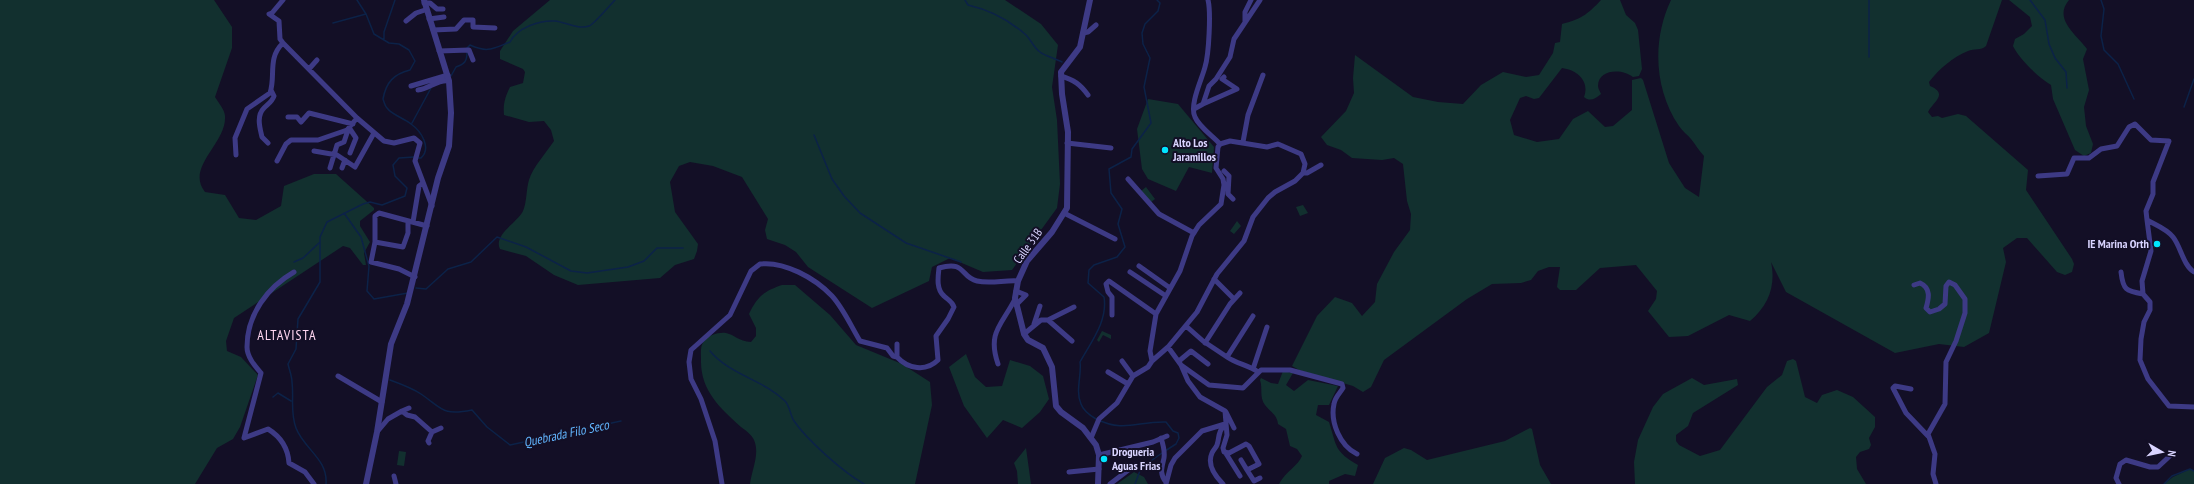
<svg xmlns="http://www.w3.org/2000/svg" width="2194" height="484" font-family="'PT Sans Narrow',sans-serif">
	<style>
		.green { fill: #12302f }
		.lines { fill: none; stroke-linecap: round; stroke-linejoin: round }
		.stream { stroke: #0c2248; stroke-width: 1.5 }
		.minor { stroke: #3d3a85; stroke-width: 5 }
		.tertiary { stroke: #3d3a85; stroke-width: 6 }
		.poi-dot { fill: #00e5ff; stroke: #130f26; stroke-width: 1.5 }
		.labels { text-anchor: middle; stroke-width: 4; stroke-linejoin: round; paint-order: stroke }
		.poi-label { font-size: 12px; font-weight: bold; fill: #d9d4ff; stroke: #130f26; text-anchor: start }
		.street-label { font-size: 12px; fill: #d9d4ff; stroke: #130f26 }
		.water-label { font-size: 13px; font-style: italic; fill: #62b6ff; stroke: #130f26 }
		.quarter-label { font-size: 14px; letter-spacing: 1px; fill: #ffd6f0; stroke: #130f26 }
	</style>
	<rect width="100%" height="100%" fill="#130f26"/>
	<path class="green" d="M0,0H214L232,27V48L215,97C218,102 225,110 225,116C227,143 185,167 205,192L225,195L239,218L256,220L281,206L284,186L314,174H336L374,208V210L360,221V226L370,242L364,253L366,265H363L350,248L343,246L234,318L226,341L227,351L241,357L258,375L240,427L233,439L217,448L195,484H0Z
		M550,0H1005L1041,24L1058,45L1052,87L1057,120L1060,184L1057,208L1012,270L983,272L950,258L932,267L929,281L872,308L808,267L796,252L785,245L767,239L765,230L768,219L742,177L713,166L690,162L679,166L670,182L675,212L698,244L697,251L694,259L675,265L660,278L578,285L554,275L526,256L500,249C493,235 518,222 523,211C527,202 526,190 529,180C533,167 546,153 554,141L551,130L544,121L529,122L504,115C503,104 505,97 510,87L523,83L525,72L523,69L500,59V51L513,31Z
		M1601,0H1620L1626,15L1635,23L1638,30L1642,69L1639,76L1633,77C1622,68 1598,69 1598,86C1598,89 1600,91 1601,94C1595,99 1590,102 1584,97C1590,81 1577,70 1562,68L1539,98L1534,99L1526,96L1520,98L1510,120L1514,135L1537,142L1559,139L1573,119L1588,111L1605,127L1613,126L1632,110V80L1641,78L1643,80L1669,163L1685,188L1699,197L1704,156C1699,151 1696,145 1691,139C1688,135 1682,131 1679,126C1654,89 1652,40 1671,0H2002L1986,46C1981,51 1974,48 1968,51C1953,57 1939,69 1929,82L1930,86C1949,94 1933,102 1928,112L1932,117L1938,116L1942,118L1958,114L1966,116L2028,170L2026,190L2072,259L2074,264L2072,272L2065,275L2057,272L2027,238H2017L2003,248L2006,262L1989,333L1964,347L1939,344L1895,353L1786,292L1771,262C1776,285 1769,305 1750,321L1729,315L1688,336L1669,337L1648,311L1656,299L1657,291L1636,265L1600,268L1576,290H1560L1557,287L1560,267H1549L1538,271L1531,280L1521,283L1492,284L1467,299L1384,360L1371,387L1363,392L1353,386L1299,370L1292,366L1317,316L1335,297L1352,303L1362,316L1375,302L1377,284L1394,252L1410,230L1411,214L1407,201L1403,164L1394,158L1382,160L1352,158L1341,150L1327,145L1321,137L1346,111L1354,93L1353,78L1355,55L1413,97L1438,102L1463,104L1481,85L1503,72L1526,77L1539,75L1553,53L1555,43L1560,42L1562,24C1581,19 1587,15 1601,0Z
		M2009,0H2069C2053,19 2076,34 2087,49L2083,59L2089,90L2084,107L2086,126L2093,144L2091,153L2084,156L2075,150L2053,99L2051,85C2038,77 2020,60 2013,46L2015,39L2024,34L2032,26L2030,17Z
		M1148,99L1178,104L1214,147L1212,173L1189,167L1176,191L1148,179L1142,169L1137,129Z
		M1146,187L1155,199L1150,203L1141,191Z
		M1303,205L1308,213L1300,216L1296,207Z
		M1237,221L1241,226L1234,234L1230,231Z
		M782,285H795L830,315L856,345L902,364L930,382L932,405L915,484H750C752,469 760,454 754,440C752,435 745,430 741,427C720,408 700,390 701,359C701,353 700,346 704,341C708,335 719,332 726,333C735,335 738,341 751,342L756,336V328L749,314C757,297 764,291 782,285Z
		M1102,331L1111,335V339L1103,335L1099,342L1097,340Z
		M966,354L975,377L986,387L1002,386L1010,360L1030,366L1043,376L1049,399L1040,412L1022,428L1003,420L987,438L964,406L949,367Z
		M1793,359L1796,361L1805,397L1817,403L1822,395L1837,390L1853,397L1875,417V427L1869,438L1871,445L1869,449L1860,452L1856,457L1857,469L1866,484H1635L1634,462L1638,440L1653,407L1663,394L1692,378L1704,385L1737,379L1738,385L1693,413L1688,426L1676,435V441L1679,445L1700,456L1720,450L1767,387L1782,375L1787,361Z
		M1283,371L1293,373L1286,385L1294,391L1308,380L1338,386L1329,405H1318L1316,415L1329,422C1337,447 1334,451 1358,465L1355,476L1345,474L1329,481V484H1279C1286,471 1298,466 1302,456L1297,449L1290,446L1286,429L1278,424C1277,414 1270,412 1265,405C1259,397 1263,388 1260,380L1261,378L1271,383L1278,384Z
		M1530,428L1532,429L1540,465L1551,484H1373L1385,458L1404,448L1411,450L1427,460L1505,441Z
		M1026,448L1031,484H1018L1017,471L1014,463Z
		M399,451L406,452L404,466L397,465Z
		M2190,469L2194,471V484H2164L2173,477Z
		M1134,472L1144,477L1148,484H1117Z"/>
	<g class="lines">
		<path class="stream" d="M357,0L366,14L374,34L389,43L399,44L409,50L415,61L410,70C394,74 386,82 383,99C384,102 385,106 387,108C392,115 404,118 411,124C421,131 432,148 421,158H417
			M965,0L968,5C990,10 1009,20 1026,35C1031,40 1034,48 1040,52C1043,55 1056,59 1062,62
			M1157,0L1160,3L1158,11L1145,24L1142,33L1143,44L1150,58L1144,87L1151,123L1132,149L1131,157L1109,169L1111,193L1122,209L1118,224L1125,247L1117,257L1094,265L1089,270L1088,283L1104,297C1108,321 1091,342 1080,362C1082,374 1075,391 1081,404C1083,410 1091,416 1096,419C1125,433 1137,421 1166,422L1173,431L1178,433L1179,438L1176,444L1165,451
			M2030,0L2045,20L2049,44L2055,58L2066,72L2067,88
			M2101,0L2104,9L2101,36L2104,50L2118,64L2134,99
			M333,23L366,14
			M384,40V32L395,0
			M467,48L470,45C488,53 492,49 510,42C517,28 539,20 555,21C565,22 579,30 589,26C593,25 610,5 615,0
			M1869,57V0
			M451,76L456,67C465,64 467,61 467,52
			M2184,107L2194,79
			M412,123L431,88
			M814,135L832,179L844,196L860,213L906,243L961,262
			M344,213L361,237L369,266L367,291L374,299L408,293
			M294,262L303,258L319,243
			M416,288L426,289L448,269L471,262L497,237L526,247L571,271L587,273L628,267L644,261L657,248H683
			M710,351C730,375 764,380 785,401C790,406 790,415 794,421C807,440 843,472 864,484
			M390,380C401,384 412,388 421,394C443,409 442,416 472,410L487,427L510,445L621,421
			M273,397L278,393L291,401
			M326,484C328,459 304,449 296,428C290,412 294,398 292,382C292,376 289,369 288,364L296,349L298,319L320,282V237L327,222L363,204L370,202L382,205L405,196L407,188L395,176L393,165L399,158L414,157
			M1135,484L1141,468L1162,453
			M2164,484L2172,476L2190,469L2194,471"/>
		<path class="minor" d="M283,0L272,13L269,14L279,21L280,39L283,43L357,118L384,141L394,143L414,138L420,143L415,161L432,206
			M1208,0C1211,12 1209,54 1205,67C1202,79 1189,105 1195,117C1199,127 1213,136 1220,144
			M424,3H430L437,9H443
			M429,19L444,17
			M406,21L416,13L425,10
			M1245,22V12L1251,0
			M433,30L456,29L464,20H473V27L495,28
			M1083,33L1088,32L1096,25
			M439,51L469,50L473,60
			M309,69L317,60
			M1061,76C1074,80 1080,84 1088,95
			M411,86L448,75
			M418,90C429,89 438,79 449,81
			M1203,104L1237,89L1222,79L1224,77
			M1194,109L1203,104L1209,86L1216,79L1230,57L1234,39L1260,0
			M288,117H297L301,122L309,113L353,124
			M350,129L356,138L350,153
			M1243,142L1248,115L1263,75
			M268,143L262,137C260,128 256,116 264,108C268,104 272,102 274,96L271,90
			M1067,143L1111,148
			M314,151L337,155L355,167L374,133
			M236,155L235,138L247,109L270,93C276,76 267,58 283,43
			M277,161L286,144L291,140H318L347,130L357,118
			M330,168L337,145L344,142L348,130
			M342,168L345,160
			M1224,171L1229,176L1228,194L1233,199
			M1303,173H1307L1321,165
			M2038,176L2067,174L2074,158H2089L2101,149L2117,146L2129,127L2135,124L2151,140L2169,141L2153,182V194L2146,211L2147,220
			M1128,179L1159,214L1194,233
			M1064,213L1115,239
			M413,222L419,186L423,183
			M375,242L403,247L408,233V221
			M1139,266L1170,288
			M294,272C268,287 247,314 247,347C247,357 255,366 261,373L244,438L268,429C281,437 288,448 289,463L305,472L314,484
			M1130,272L1166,296
			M2121,272C2123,290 2126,291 2143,294L2150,302V310L2144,322L2141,339L2140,360L2148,379L2169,406L2194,407
			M415,277L399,269L371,262L375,242V216L379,213L427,226
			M1214,279L1234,299
			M1914,285L1920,283C1931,288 1929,298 1926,308L1930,312L1939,309L1945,304L1946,286L1949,282L1955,285L1965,299V313L1956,341L1946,362L1945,404L1928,434L1935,454L1933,474L1936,484
			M2143,294L2142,281L2151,251L2147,220C2156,225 2167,229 2173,237C2181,247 2183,265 2194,272
			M1016,305L1026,295L1016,291
			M1112,315V297L1108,292L1106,284L1109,281L1156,314
			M1253,316L1227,357C1237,364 1249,365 1258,372
			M1048,320L1074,307
			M1034,324L1040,306
			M1186,326L1203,341L1227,357
			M1024,334L1041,320H1048L1072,341
			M1205,343L1230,304L1240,293
			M897,344V357C908,369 926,372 938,360L936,336L948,319L954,307C952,301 948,300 944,296C936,289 938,277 939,268C966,260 960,277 977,281C990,284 1005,280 1018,281
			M1122,361L1133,376
			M1152,361L1168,347L1181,365L1209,385L1243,388L1261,370H1290L1342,384L1343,388C1340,393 1335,397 1334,404C1330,422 1340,446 1357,454
			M1179,361L1191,351L1208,364
			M998,364C987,332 1002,325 1015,299
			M1181,365L1188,381L1200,397L1225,411L1227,435L1223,448L1224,452L1229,453L1246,444L1249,446L1259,464L1247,470L1254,481L1260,478
			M1253,369L1267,327
			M1108,372L1128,384
			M338,376L382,402
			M1911,389L1895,386L1893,388L1906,413L1928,436
			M402,411L409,408
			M1226,412L1234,428
			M377,432L388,419L402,411L407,415L415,417L432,432L428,441L429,443
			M432,432L441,428
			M1091,438L1099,419L1117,403L1133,376L1148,367L1152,361L1150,351L1156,314L1180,271L1192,236L1199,225L1221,204L1224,185L1223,179L1216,168L1218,147L1220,144L1230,141L1267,147L1278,144L1301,154L1305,164L1303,173L1295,181L1275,192L1268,198L1253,217L1244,241L1217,274L1197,312L1168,347
			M1161,438C1163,444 1165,451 1164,458C1162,467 1159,474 1166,482
			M1225,452L1240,476
			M1099,455L1153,442L1167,436
			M1241,460L1247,470
			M1069,472L1099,469
			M394,476L396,484
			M722,484L715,441L701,399L691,379L689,362L691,350L730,315L751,271L760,264C784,261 815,278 832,296C843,308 851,326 860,341L887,348L893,356L897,357
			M1110,484L1135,465
			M1166,484L1171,465L1175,458L1202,431L1225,424
			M1223,484C1215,476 1207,464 1212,453C1213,450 1216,448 1217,445C1220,436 1217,434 1224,425
			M2119,484L2116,478L2120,464L2126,460L2150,467H2158L2173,453"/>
		<path class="tertiary" d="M1090,0L1080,47L1061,72L1062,94L1068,132L1067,208L1052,232L1027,261L1018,281L1015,298L1024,334L1028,340L1043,348L1052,367L1056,406L1061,412L1083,428L1096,445L1099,455L1098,484
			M366,484L377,432L391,344L407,304L438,178L449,146L451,113L449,81L424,0"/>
	</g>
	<g class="poi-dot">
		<circle cx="1165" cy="150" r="4"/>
		<circle cx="2157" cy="244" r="4"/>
		<circle cx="1104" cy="459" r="4"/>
	</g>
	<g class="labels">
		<g class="poi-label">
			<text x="1173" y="147">Alto Los<tspan x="1173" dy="14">Jaramillos</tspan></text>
			<text x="2149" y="248" text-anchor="end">IE Marina Orth</text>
			<text x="1112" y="456">Drogueria<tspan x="1112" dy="14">Aguas Frias</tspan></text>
		</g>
		<g class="street-label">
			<text transform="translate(1028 246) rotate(-54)" y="4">Calle 31B</text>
		</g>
		<g class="water-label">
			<text transform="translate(566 433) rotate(-12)" y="5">Quebrada Filo Seco</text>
		</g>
		<g class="quarter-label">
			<text x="287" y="340">ALTAVISTA</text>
		</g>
	</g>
	<g transform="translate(2162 452) rotate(99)" stroke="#130f26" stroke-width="3" paint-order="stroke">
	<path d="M0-3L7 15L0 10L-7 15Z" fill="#d9d4ff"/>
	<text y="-6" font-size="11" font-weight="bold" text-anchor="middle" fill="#d9d4ff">N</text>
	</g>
</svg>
